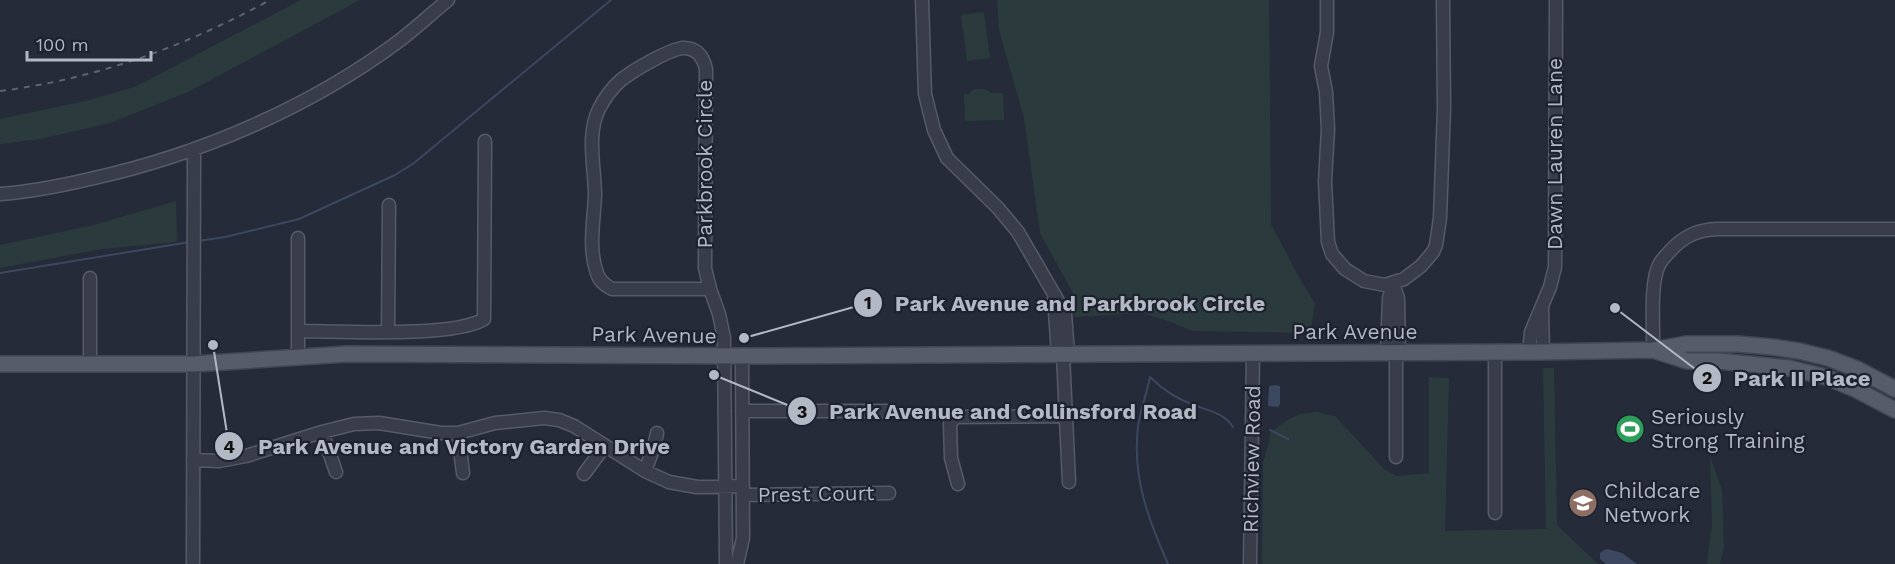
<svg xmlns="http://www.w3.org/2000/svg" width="1895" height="564" font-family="'Work Sans',sans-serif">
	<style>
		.green { fill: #2b3b3d }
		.water { fill: #3c4760 }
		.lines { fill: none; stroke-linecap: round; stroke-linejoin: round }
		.stream { stroke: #3c4760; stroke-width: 2 }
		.minor-casing { stroke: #565b67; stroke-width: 15 }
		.major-casing { stroke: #414652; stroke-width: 18 }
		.minor { stroke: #383d49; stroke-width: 12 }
		.major { stroke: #565c69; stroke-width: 15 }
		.rail { stroke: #5d6371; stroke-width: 2; stroke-dasharray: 6 6; stroke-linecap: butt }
		.labels { text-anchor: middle; stroke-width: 4.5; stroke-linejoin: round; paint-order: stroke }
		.street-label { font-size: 21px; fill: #b3b8c5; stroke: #1d222e }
		.poi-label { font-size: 21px; fill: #b3b8c5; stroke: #1d222e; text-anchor: start }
		.leader { fill: none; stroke: #b3b8c5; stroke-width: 2 }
		.callout-dot { fill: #b3b8c5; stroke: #1d222e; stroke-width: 2 }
		.mark-label { font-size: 18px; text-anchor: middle; font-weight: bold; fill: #111 }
		.callout-label { font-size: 22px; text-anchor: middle; font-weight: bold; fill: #b3b8c5; stroke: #1d222e; stroke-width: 4.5; stroke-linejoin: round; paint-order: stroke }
	</style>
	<rect width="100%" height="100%" fill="#252b38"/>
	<path class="green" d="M301,0H360L188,92L110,123L40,139L0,144V119L90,100L137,86Z
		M997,0H1269L1271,224L1301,281L1315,303L1310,333L1193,331L1168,321L1142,313L1074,317V295L1040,233L1024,118L999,30Z
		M984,12L990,58L967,61L961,15Z
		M975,89H983L989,91L990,93H1003L1004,120L965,121L964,94H970L971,91Z
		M176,201L177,242L102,249L0,268V245L94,225Z
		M1543,368H1554L1557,525L1598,564H1262L1263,463L1269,443L1270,433L1287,420L1300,414L1316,412L1335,416L1385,470L1397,476L1429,473V377L1449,378L1445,531L1546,529Z
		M1710,457L1722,490L1724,547L1720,564H1707L1712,524Z"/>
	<path class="water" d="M1276,385L1280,386V404L1278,407L1268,406L1269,386Z
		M1608,549L1622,553L1637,564H1606L1600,559V553L1604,550Z"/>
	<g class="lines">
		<path class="stream" d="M198,241L225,237L299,219L395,175L414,163L611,0
			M0,273L190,242
			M1150,377C1147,393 1140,410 1138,427C1132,476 1148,519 1168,564
			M1150,377C1163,390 1177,399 1194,405C1209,411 1224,413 1233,427
			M1270,430L1288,439"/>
		<g class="minor-casing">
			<path id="minor" d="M922,0L925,94L934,130L947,158L998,208L1018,232L1065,313L1068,354
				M1327,0V32L1321,66L1326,92L1328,129L1325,181L1328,242L1332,254L1345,269L1364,281L1385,285L1404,279L1421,266L1433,252L1436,245L1440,218L1444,108L1443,0
				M682,48C696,47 703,56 706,69L705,268L710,289H612C605,285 599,281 597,273C588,249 594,220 595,195C595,168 586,135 599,109C604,99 613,87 621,80C634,70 666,51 682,48Z
				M0,194C30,192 60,186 90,179C199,155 309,108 399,41C416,28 432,13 448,0
				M298,238V357
				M90,278V364
				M1393,284L1398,298L1399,353
				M710,289L719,314L724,338L726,564
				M1054,298L1058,354
				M1542,308L1543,352
				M298,331C336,331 455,338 484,319L485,141
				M388,331L389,205
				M1653,350C1654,328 1649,282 1660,263C1664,257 1670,251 1675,246C1688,234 1700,230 1717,229H1895
				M1529,352L1531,332L1550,287L1555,267L1556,0
				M1387,353L1389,298L1393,284
				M1396,353V457
				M1063,354L1069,482
				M742,411H887
				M322,432L336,472
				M458,433L463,473
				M193,460L219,461L246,456L322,432L354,424L379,423L441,433H458L495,423L544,418L559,420L574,426L645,471L669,482L697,487L743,486
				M645,471L654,447L657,433
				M584,474L604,447
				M958,484L951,458L950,423L956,417L1065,416
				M743,495L889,493
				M1495,513V352
				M193,564L194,149
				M737,564L743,538L742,356
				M1250,564L1253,354"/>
		</g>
		<g class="major-casing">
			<path id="major" d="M1656,351L1687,361H1718L1789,368L1826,377L1855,389L1895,410
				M0,364H194L347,354L742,356L1538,352L1653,350L1686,344H1738L1772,347L1799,351L1828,358L1857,369L1895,389"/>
		</g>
		<use href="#minor" class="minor"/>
		<use href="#major" class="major"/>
		<path class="rail" d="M0,91C96,79 186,46 270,0"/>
	</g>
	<defs>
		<g id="stadium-disc" transform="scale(1.5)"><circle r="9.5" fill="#2e9e5b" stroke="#1d222e"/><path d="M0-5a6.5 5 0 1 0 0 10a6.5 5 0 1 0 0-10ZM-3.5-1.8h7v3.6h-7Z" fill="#fff"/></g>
		<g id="school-disc" transform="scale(1.5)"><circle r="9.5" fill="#8d6e63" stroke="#1d222e"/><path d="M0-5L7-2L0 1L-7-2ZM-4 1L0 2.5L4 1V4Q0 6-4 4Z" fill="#fff"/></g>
	</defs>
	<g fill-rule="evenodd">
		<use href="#stadium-disc" x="1630" y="429"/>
		<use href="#school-disc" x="1583" y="503"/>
	</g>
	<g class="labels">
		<g class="street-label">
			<text transform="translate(1555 154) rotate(-90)" y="7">Dawn Lauren Lane</text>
			<text transform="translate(705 164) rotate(-90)" y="7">Parkbrook Circle</text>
			<text x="1355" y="339">Park Avenue</text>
			<text transform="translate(654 335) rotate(1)" y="7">Park Avenue</text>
			<text transform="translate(1252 459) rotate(-89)" y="7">Richview Road</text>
			<text transform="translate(816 494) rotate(-1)" y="7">Prest Court</text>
		</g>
		<g class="poi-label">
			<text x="1651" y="424">Seriously<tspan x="1651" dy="24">Strong Training</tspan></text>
			<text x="1604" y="498">Childcare<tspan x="1604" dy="24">Network</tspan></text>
		</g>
	</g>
	<path class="leader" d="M744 338L868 303M1615 308L1707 378M714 375L802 411M213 345L229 446"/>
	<g class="callout-dot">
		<circle cx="744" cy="338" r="6"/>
		<circle cx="1615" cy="308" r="6"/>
		<circle cx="714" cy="375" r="6"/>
		<circle cx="213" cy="345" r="6"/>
		<circle cx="868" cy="303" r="15"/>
		<circle cx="1707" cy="378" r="15"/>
		<circle cx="802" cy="411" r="15"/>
		<circle cx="229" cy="446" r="15"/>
	</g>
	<g class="mark-label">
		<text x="868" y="309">1</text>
		<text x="1707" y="384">2</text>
		<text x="802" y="418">3</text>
		<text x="229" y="453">4</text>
	</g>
	<g class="callout-label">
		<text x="1080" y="311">Park Avenue and Parkbrook Circle</text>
		<text x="1802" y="386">Park II Place</text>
		<text x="1013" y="419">Park Avenue and Collinsford Road</text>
		<text x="464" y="454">Park Avenue and Victory Garden Drive</text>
	</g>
	<path d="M27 51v9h124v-9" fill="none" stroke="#b3b8c5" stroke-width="3"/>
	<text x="36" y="51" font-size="18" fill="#b3b8c5" stroke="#1d222e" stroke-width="4.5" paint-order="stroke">100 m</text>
</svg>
